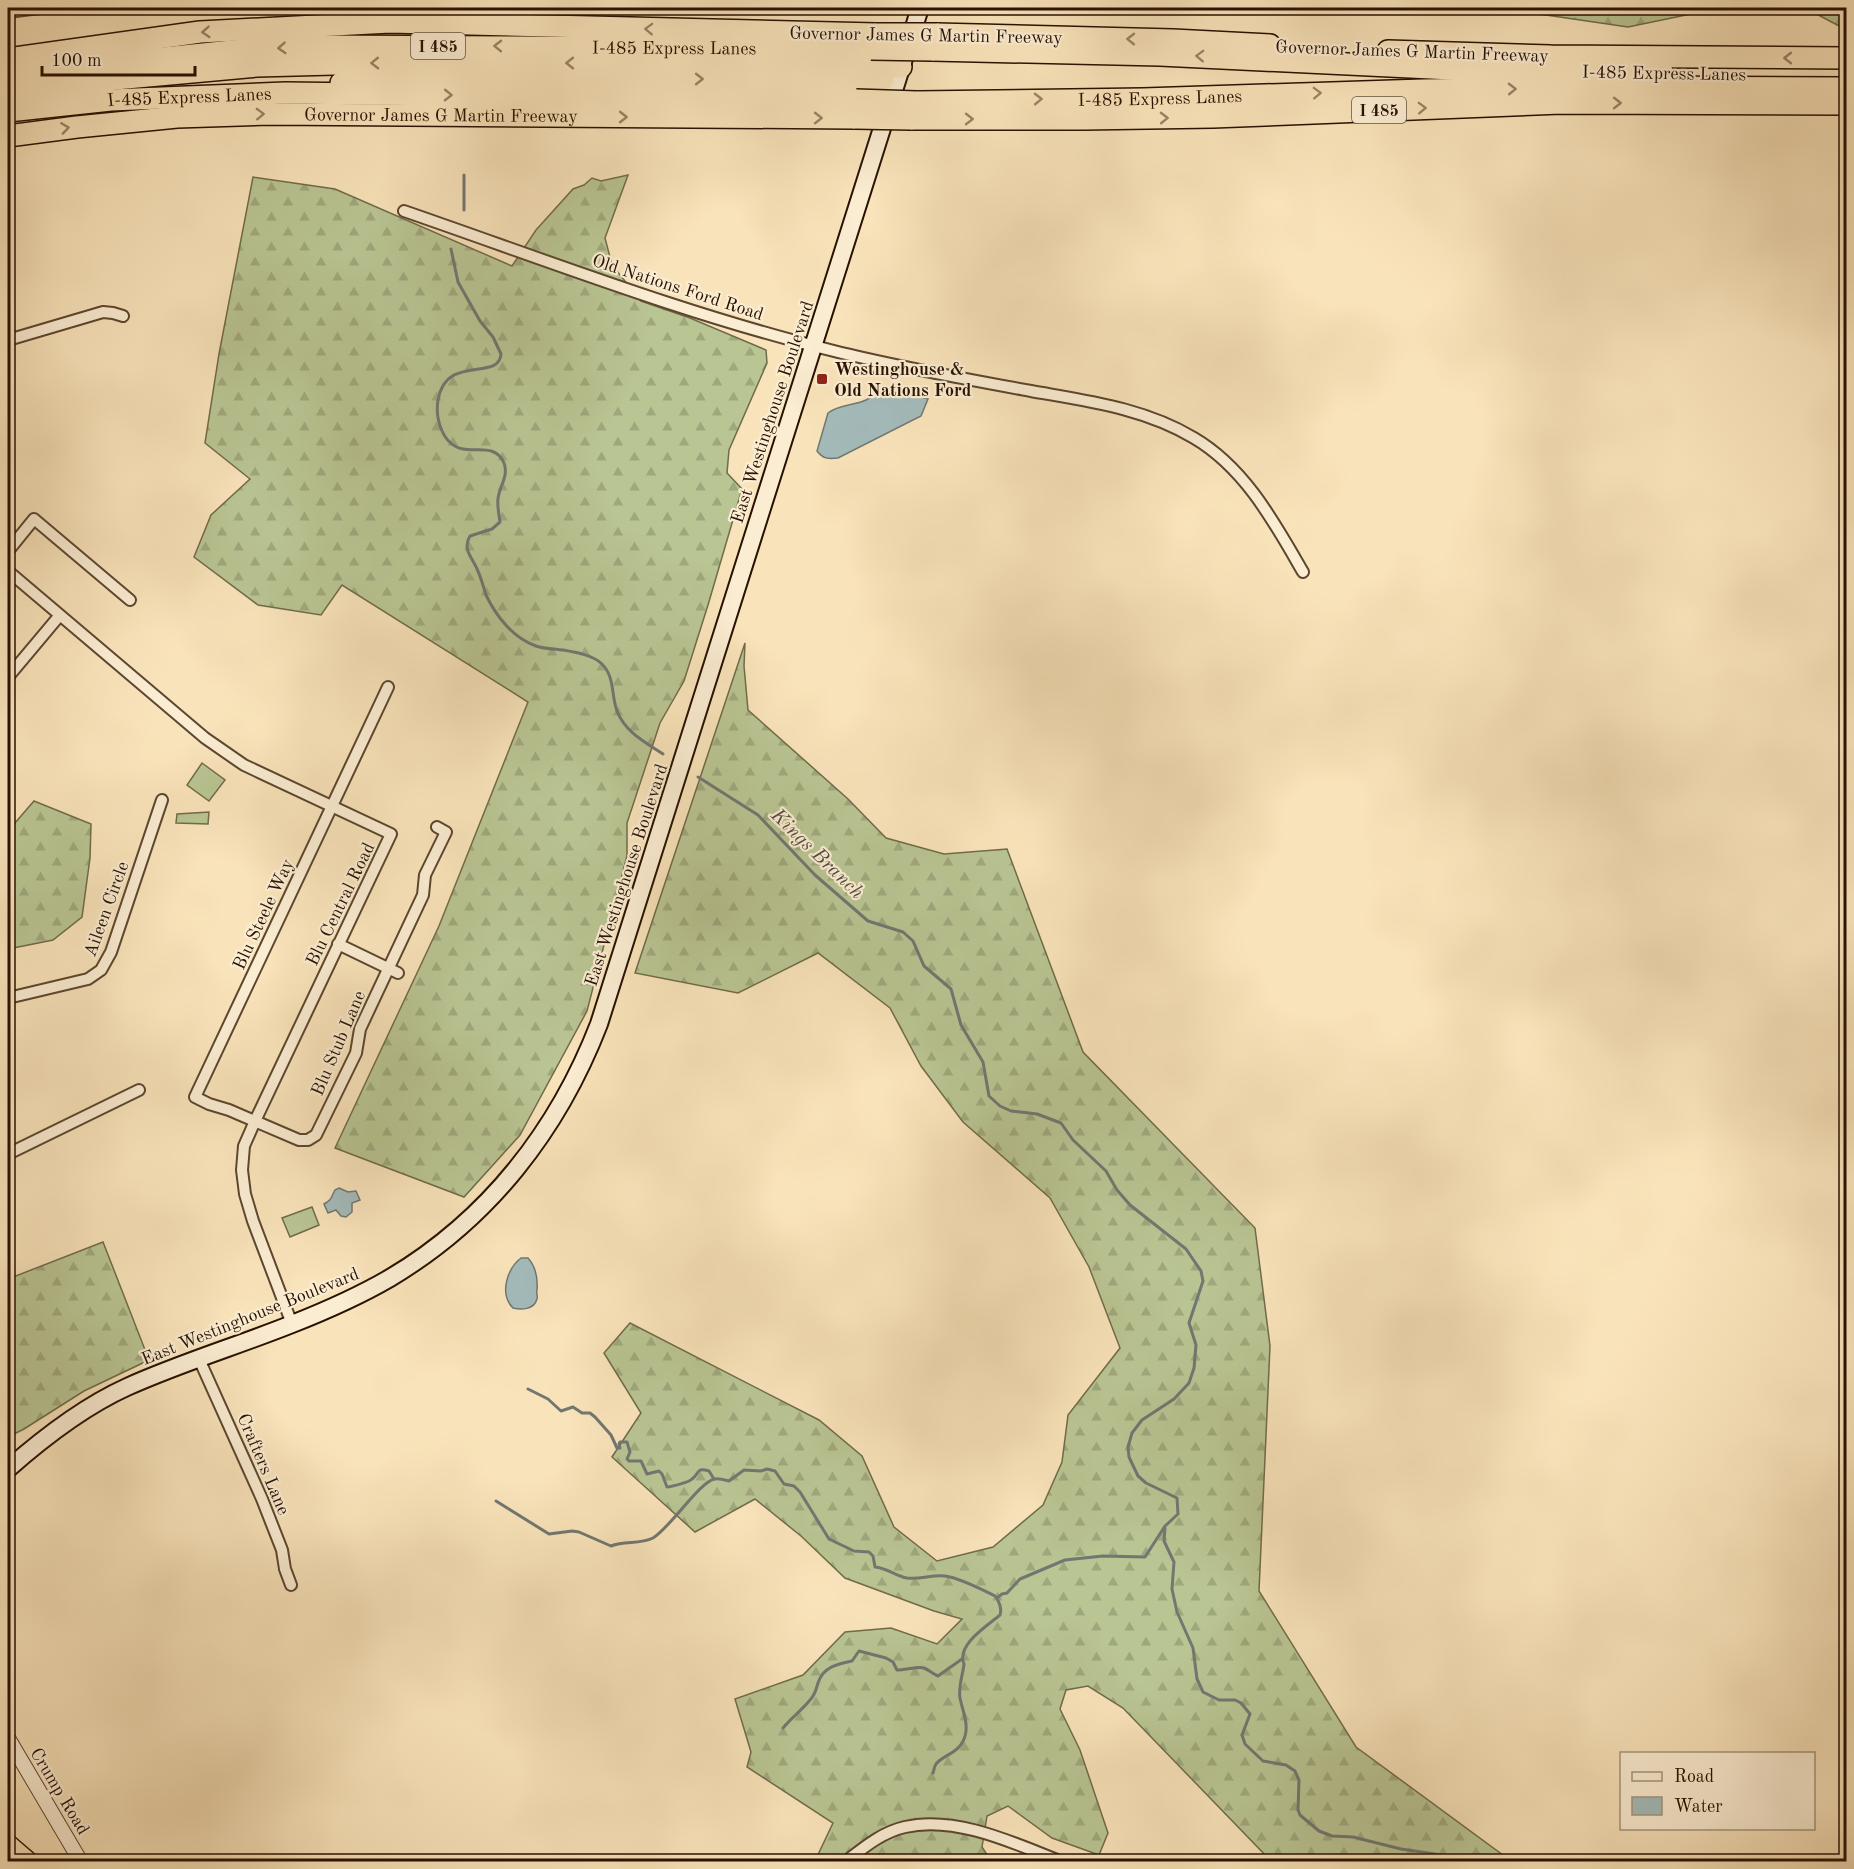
<svg xmlns="http://www.w3.org/2000/svg" width="1854" height="1869" font-family="'Old Standard TT',serif">
	<style>
		.forest { fill: url(#forest-firs); stroke: #706b4a; stroke-width: 1.5 }
		.pitch { fill: #b9c593; stroke: #706b4a; stroke-width: 1.5 }
		.water { fill: #a3bbbb; stroke: #717771; stroke-width: 1.5 }
		.lines { fill: none; stroke-linecap: round; stroke-linejoin: round }
		.stream { stroke: #717771; stroke-width: 3 }
		.minor-casing { stroke: #5c462f; stroke-width: 14 }
		.tertiary-casing { stroke: #5c462f; stroke-width: 16 }
		.secondary-casing { stroke: #271101; stroke-width: 20 }
		.motorway-casing { stroke: #271101; stroke-width: 24 }
		.minor { stroke: #fbedd2; stroke-width: 10 }
		.tertiary { stroke: #fbedd2; stroke-width: 14 }
		.secondary { stroke: #fbedd2; stroke-width: 16 }
		.motorway { stroke: #f9e3ba; stroke-width: 21 }
		.tram { stroke: #271101; stroke-width: 1.5 }
		.motorway-bridge-casing { stroke: #271101; stroke-width: 24; stroke-linecap: butt }
		.motorway-bridge { stroke: #f9e3ba; stroke-width: 21 }
		.oneway { stroke: #9a8467 }
		.poi-dot { fill: #8f2418; stroke: #fbedd2; stroke-width: 2 }
		.labels { text-anchor: middle; stroke-width: 4.5; stroke-linejoin: round; paint-order: stroke }
		.shield { fill: #fbedd2; stroke: #675340; stroke-width: 1.5 }
		.shield-label { font-size: 16px; font-weight: bold; fill: #271101 }
		.street-label { font-size: 18px; fill: #271101; stroke: #fbedd2 }
		.poi-label { font-size: 18px; font-weight: bold; fill: #271101; stroke: #fbedd2; text-anchor: start }
		.water-label { font-size: 20px; font-style: italic; fill: #524c42; stroke: #fbedd2 }
	</style>
	<defs>
		<pattern id="forest-firs" width="22" height="20" patternUnits="userSpaceOnUse" patternTransform="scale(1.5)"><rect width="22" height="20" fill="#b9c593"/><path d="M5 1l3.5 6h-7zM16 11l3.5 6h-7z" fill="#9fa87d"/></pattern>
	</defs>
	<rect width="100%" height="100%" fill="#f9e3ba"/>
	<filter id="stains"><feTurbulence type="fractalNoise" baseFrequency=".00333" numOctaves="4"/><feColorMatrix values="0 0 0 0 .2 0 0 0 0 .09 0 0 0 0 .02 0 0 0 .5 -.17"/></filter>
	<radialGradient id="worn" r=".72"><stop offset=".6" stop-color="#630" stop-opacity="0"/><stop offset="1" stop-color="#630" stop-opacity=".3"/></radialGradient>
	<path class="forest" d="M1516,8H1720L1628,27L1539,14Z
		M1805,8H1846V27H1841Z
		M628,175L605,238L612,265L641,301L690,318L766,350L767,363L729,450L727,473L742,489L708,605L684,681L660,723L627,823V856L587,1011L520,1135L464,1197L335,1148L439,926L528,702L342,585L321,615L258,605L194,557L211,515L250,479L205,443L219,354L253,177L335,189L512,266L536,230L573,189L584,185L592,178L601,181Z
		M745,643L744,666L748,710L848,799L886,838L944,854L1007,849L1083,1052L1255,1228L1270,1346L1259,1591L1356,1747L1511,1861H1271L1123,1708L1088,1686L1066,1690L1060,1709L1080,1750L1108,1833L1099,1855L1052,1838L1008,1806L987,1816L982,1847L991,1861H815L833,1823L747,1767L751,1752L735,1699L803,1675L845,1632L891,1628L937,1644L962,1619L934,1611L845,1578L801,1536L755,1499L695,1532L612,1457L641,1413L604,1353L630,1323L819,1420L862,1456L894,1527L937,1561L993,1547L1043,1505L1062,1462L1068,1415L1120,1348L1089,1267L1050,1198L963,1122L921,1066L890,1008L818,953L738,993L635,973Z
		M34,801L91,824L90,858L82,917L53,940L8,949V831Z
		M103,1242L149,1360L84,1391L24,1429L8,1437V1279Z"/>
	<path class="pitch" d="M202,763L225,780L209,801L187,785Z
		M209,812L208,824L176,823L177,814Z
		M312,1207L319,1225L290,1237L282,1218Z"/>
	<path class="water" d="M888,387L928,399L921,416L838,458C828,459 823,459 817,451L828,413C839,404 853,406 866,400C874,396 879,390 888,387Z
		M339,1188L348,1192L356,1191L360,1200L352,1203V1212L346,1217L341,1216L336,1210L328,1213L324,1204C332,1200 331,1197 335,1190Z
		M521,1258H528C536,1267 538,1277 537,1290C536,1293 538,1296 537,1299C534,1310 521,1310 513,1308C499,1294 507,1269 521,1258Z"/>
	<g class="lines">
		<path class="stream" d="M464,175V210
			M451,249L458,282L480,321L493,337L501,354C499,382 446,353 438,400C435,418 442,445 463,449C477,452 496,444 504,463C509,476 499,487 498,499C497,506 499,514 500,522L492,529L470,536C462,549 472,557 477,569C481,577 483,586 486,595C496,616 513,638 536,646C544,649 555,649 563,650C575,652 593,655 602,664C615,677 611,695 617,711C625,732 645,742 663,754
			M698,777L758,815L815,875L868,921L903,932L913,941L924,966L951,989L961,1025L983,1062L989,1096L1000,1106L1011,1111L1037,1114L1061,1123L1073,1140L1106,1171L1117,1190L1130,1205L1186,1249L1201,1271L1203,1281L1189,1323L1196,1345L1194,1368L1189,1383L1174,1399L1142,1420L1132,1433L1128,1447L1129,1457L1138,1476L1146,1483L1177,1498L1178,1514L1165,1526L1145,1557L1103,1556L1065,1560L1020,1579L1007,1593L1002,1594L997,1598
			M528,1389L548,1399L561,1411L573,1407L582,1413H590L595,1417L611,1435L617,1448H620L619,1444L620,1442H627L630,1452L627,1459L629,1461H641L647,1474L659,1471L662,1474L667,1487C670,1487 690,1482 692,1479C700,1473 696,1467 709,1471L714,1479
			M496,1501L549,1534L572,1531L579,1532L611,1546C625,1540 639,1545 653,1538C671,1527 700,1481 715,1479C719,1478 725,1480 729,1481L744,1470L761,1471L767,1469L775,1471L784,1484L794,1486L800,1492L829,1539L854,1551L869,1552L873,1556L875,1567C887,1568 896,1576 907,1578C920,1580 933,1574 945,1576C960,1578 981,1589 995,1596C999,1600 1002,1609 1000,1615C987,1626 956,1645 964,1664C963,1674 958,1687 960,1698C963,1713 971,1728 962,1743C956,1754 943,1755 936,1764C934,1767 934,1770 933,1773
			M1165,1528L1164,1541L1174,1562L1172,1589L1177,1612L1193,1648L1197,1679L1203,1692L1219,1700H1235L1241,1703L1250,1714L1242,1735L1245,1744L1263,1761L1286,1765L1295,1771L1299,1780L1298,1810L1300,1815L1319,1831L1332,1836L1353,1837L1401,1849L1489,1862
			M783,1728C792,1717 802,1710 810,1700C815,1695 816,1690 818,1683C823,1667 837,1664 852,1661L859,1651L886,1658L893,1662L897,1670C905,1670 919,1666 924,1668C929,1670 933,1674 938,1676L962,1659"/>
		<g class="minor-casing">
			<path id="minor" d="M8,12L39,8
				M404,211C546,260 687,315 834,351C898,367 965,379 1031,391C1087,401 1144,408 1194,438C1245,468 1274,522 1303,572
				M8,340L103,312L113,313L123,316
				M8,551L34,519L130,600
				M8,571L205,738L244,765L391,834L255,1121L244,1146L242,1170L245,1194L253,1221L292,1324
				M8,677L60,615
				M388,687L195,1097L209,1104L229,1110L299,1140H308L316,1135L356,1053L360,1029L423,895L425,875L446,832L437,827
				M338,944L398,973
				M8,998L88,979L101,970L111,952L162,800
				M8,1154L139,1090
				M199,1359L262,1499L282,1550L285,1569L291,1585
				M845,1862C863,1848 882,1832 905,1827C956,1815 1016,1844 1062,1862"/>
		</g>
		<g class="tertiary-casing">
			<path id="tertiary" d="M8,1738L81,1862"/>
		</g>
		<g class="secondary-casing">
			<path id="secondary" d="M8,1469C42,1439 85,1406 127,1387C180,1363 237,1346 292,1324C325,1311 359,1296 390,1278C489,1219 558,1130 599,1024L920,8"/>
		</g>
		<g class="motorway-casing">
			<g id="motorway">
				<path d="M937,34L1173,40L1270,45"/>
				<path d="M932,50L1160,55L1493,71L1663,73"/>
				<path d="M1388,51L1551,56L1846,58"/>
				<path d="M8,59L200,32L390,22L876,34"/>
				<path id="s1" d="M19,78L125,62L242,50L313,46L871,49"/>
				<path d="M341,83L371,79L474,77L883,80"/>
				<path d="M8,94L115,79L257,66L334,64L491,63L901,67"/>
				<path id="s2" d="M917,102L1143,99L1423,90L1641,87L1846,88"/>
				<path id="s3" d="M8,111L111,100L285,93L856,100"/>
				<path d="M911,119H1084L1213,117L1561,103L1846,104"/>
				<path id="s4" d="M8,136L77,127L177,117L269,114L855,118"/>
			</g>
		</g>
		<use href="#minor" class="minor"/>
		<use href="#tertiary" class="tertiary"/>
		<use href="#secondary" class="secondary"/>
		<use href="#motorway" class="motorway"/>
		<path class="tram" d="M8,1831L44,1862"/>
		<g class="motorway-bridge-casing">
			<path id="motorway-bridge" d="M876,34H937
				M871,49L932,50
				M856,100L917,102
				M855,118L911,119"/>
		</g>
		<use href="#motorway-bridge" class="motorway-bridge"/>
	</g>
	<defs><path id="oneway-chevron" d="M-2-3.5L2.5 0L-2 3.5" fill="none" stroke-width="1.6" stroke-linecap="round" stroke-linejoin="round" transform="scale(1.5)"/></defs>
	<g class="oneway">
		<use href="#oneway-chevron" transform="translate(649 29) rotate(-178)"/>
		<use href="#oneway-chevron" transform="translate(206 32) rotate(176)"/>
		<use href="#oneway-chevron" transform="translate(1131 39) rotate(-179)"/>
		<use href="#oneway-chevron" transform="translate(498 46) rotate(-179)"/>
		<use href="#oneway-chevron" transform="translate(282 48) rotate(176)"/>
		<use href="#oneway-chevron" transform="translate(1200 56) rotate(-178)"/>
		<use href="#oneway-chevron" transform="translate(1788 58) rotate(-180)"/>
		<use href="#oneway-chevron" transform="translate(375 63) rotate(179)"/>
		<use href="#oneway-chevron" transform="translate(570 63) rotate(-180)"/>
		<use href="#oneway-chevron" transform="translate(699 79)"/>
		<use href="#oneway-chevron" transform="translate(1512 89) rotate(-1)"/>
		<use href="#oneway-chevron" transform="translate(1317 93) rotate(-2)"/>
		<use href="#oneway-chevron" transform="translate(448 95) rotate(1)"/>
		<use href="#oneway-chevron" transform="translate(1038 99) rotate(-1)"/>
		<use href="#oneway-chevron" transform="translate(1617 103)"/>
		<use href="#oneway-chevron" transform="translate(1422 108) rotate(-2)"/>
		<use href="#oneway-chevron" transform="translate(260 114) rotate(-2)"/>
		<use href="#oneway-chevron" transform="translate(623 117)"/>
		<use href="#oneway-chevron" transform="translate(818 118)"/>
		<use href="#oneway-chevron" transform="translate(1164 118) rotate(-1)"/>
		<use href="#oneway-chevron" transform="translate(969 119)"/>
		<use href="#oneway-chevron" transform="translate(65 128) rotate(-8)"/>
	</g>
	<rect class="poi-dot" x="816" y="373" width="12" height="12" rx="3"/>
	<g class="labels">
		<g class="shield">
			<rect x="411" y="33" width="54" height="26" rx="4.5"/>
			<rect x="1352" y="97" width="54" height="26" rx="4.5"/>
		</g>
		<g class="shield-label">
			<text x="438" y="52">I 485</text>
			<text x="1379" y="116">I 485</text>
		</g>
		<g class="street-label">
			<text transform="translate(926 35) rotate(1)" y="6">Governor James G Martin Freeway</text>
			<text dy="6" stroke="none"><textPath href="#s1" startOffset="657">I-485 Express Lanes</textPath></text>
			<text transform="translate(1412 51) rotate(2)" y="6">Governor James G Martin Freeway</text>
			<text transform="translate(1664 73) rotate(1)" y="6">I-485 Express Lanes</text>
			<text dy="6" stroke="none"><textPath href="#s3" startOffset="182">I-485 Express Lanes</textPath></text>
			<text dy="6" stroke="none"><textPath href="#s2" startOffset="243">I-485 Express Lanes</textPath></text>
			<text dy="6" stroke="none"><textPath href="#s4" startOffset="434">Governor James G Martin Freeway</textPath></text>
			<text transform="translate(678 287) rotate(18)" y="6">Old Nations Ford Road</text>
			<text transform="translate(772 412) rotate(-72)" y="6">East Westinghouse Boulevard</text>
			<text transform="translate(626 875) rotate(-72)" y="6">East Westinghouse Boulevard</text>
			<text transform="translate(340 904) rotate(-64)" y="6">Blu Central Road</text>
			<text transform="translate(106 909) rotate(-70)" y="6">Aileen Circle</text>
			<text transform="translate(263 914) rotate(-65)" y="6">Blu Steele Way</text>
			<text transform="translate(338 1043) rotate(-67)" y="6">Blu Stub Lane</text>
			<text transform="translate(250 1316) rotate(-22)" y="6">East Westinghouse Boulevard</text>
			<text transform="translate(264 1464) rotate(67)" y="6">Crafters Lane</text>
			<text transform="translate(60 1791) rotate(59)" y="6">Crump Road</text>
		</g>
		<g class="poi-label">
			<text x="834" y="375">Westinghouse &amp;<tspan x="834" dy="21">Old Nations Ford</tspan></text>
		</g>
		<g class="water-label">
			<text transform="translate(818 853) rotate(44)" y="7">Kings Branch</text>
		</g>
	</g>
	<rect width="1854" height="1869" fill="none" stroke="#f9e3ba" stroke-width="30"/>
	<rect x="9" y="9" width="1836" height="1851" fill="none" stroke="#271101" stroke-width="3"/>
	<rect x="15" y="15" width="1824" height="1839" fill="none" stroke="#271101" stroke-width="1.5"/>
	<rect x="1620" y="1752" width="195" height="78" fill="#fbedd2" stroke="#a6957e" stroke-width="1.5"/>
	<rect x="1632" y="1772" width="30" height="9" fill="#fbedd2" stroke="#a6957e" stroke-width="1.5"/>
	<text x="1674" y="1782" font-size="18" fill="#271101">Road</text>
	<rect x="1632" y="1797" width="30" height="18" fill="#a3bbbb" stroke="#a6957e" stroke-width="1.5"/>
	<text x="1674" y="1812" font-size="18" fill="#271101">Water</text>
	<path d="M42 66v9h153v-9" fill="none" stroke="#271101" stroke-width="3"/>
	<text x="51" y="66" font-size="18" fill="#271101" stroke="#fbedd2" stroke-width="4.5" paint-order="stroke">100 m</text>
	<rect width="100%" height="100%" filter="url(#stains)"/>
	<rect width="100%" height="100%" fill="url(#worn)"/>
</svg>
